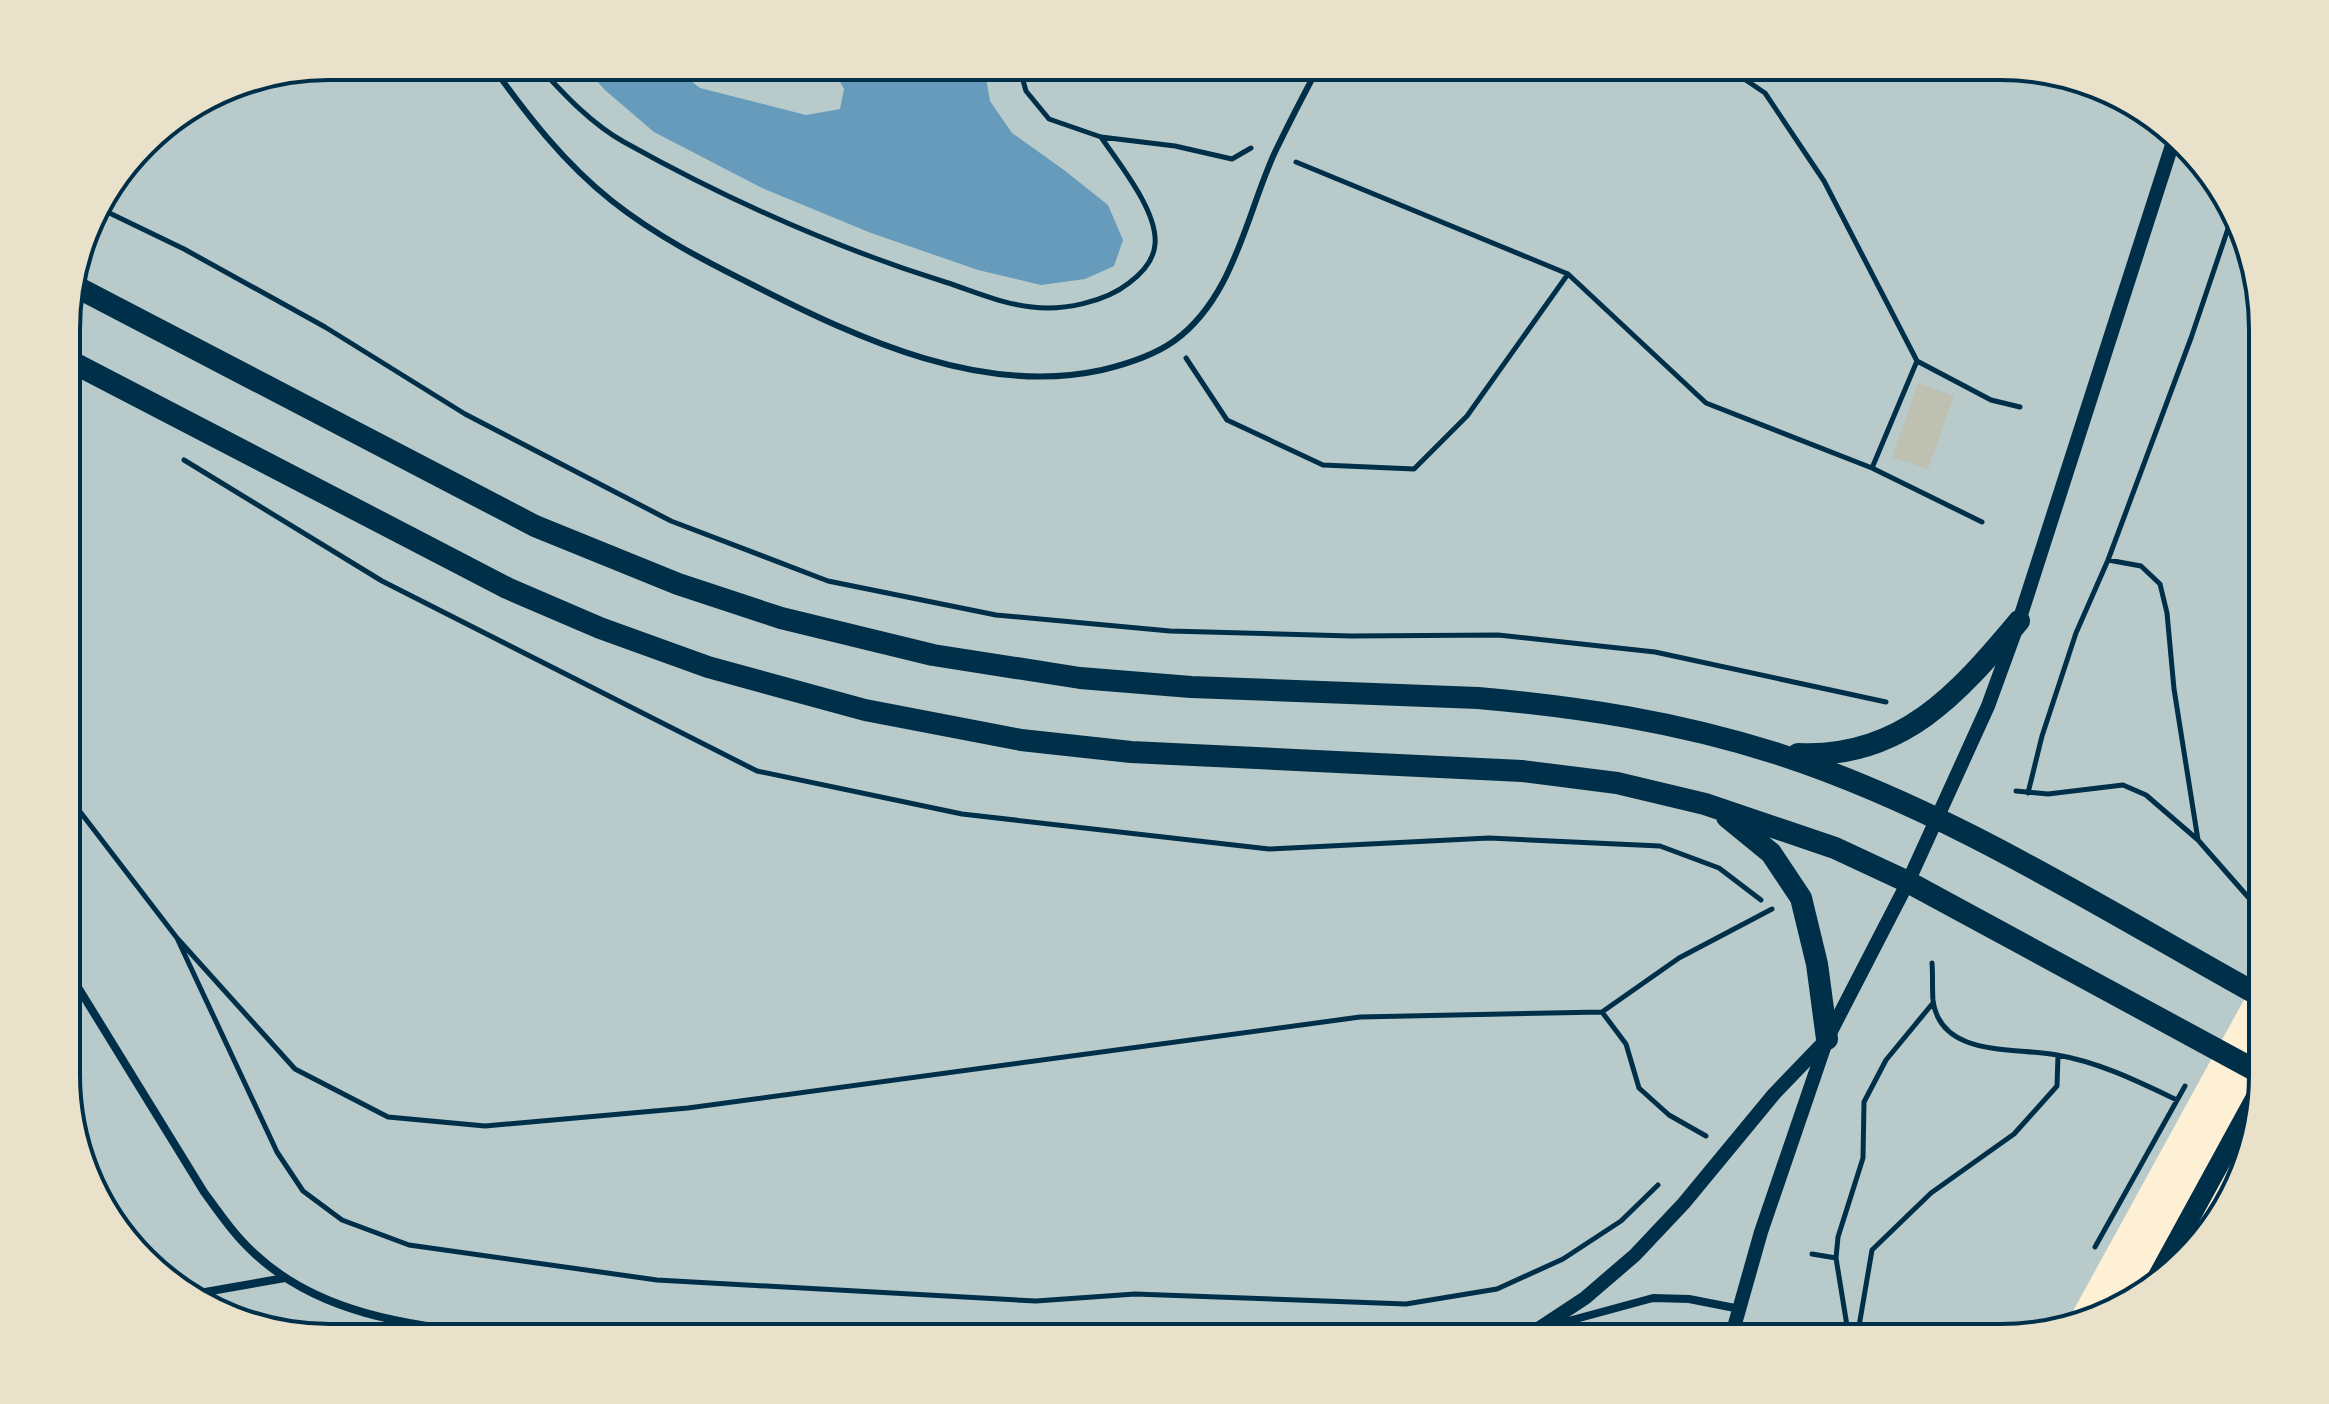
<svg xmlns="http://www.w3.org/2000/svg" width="2329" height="1404" font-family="Lato,sans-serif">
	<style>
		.green { fill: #b9caca }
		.water { fill: #669bbc }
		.building { fill: #bec0b2 }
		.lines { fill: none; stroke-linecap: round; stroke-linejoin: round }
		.path { stroke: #003049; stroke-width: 5 }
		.service { stroke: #003049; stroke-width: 6 }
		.minor { stroke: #003049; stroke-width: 8 }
		.tertiary { stroke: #003049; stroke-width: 14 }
		.primary { stroke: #003049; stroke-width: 20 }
		.trunk { stroke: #003049; stroke-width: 22 }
		.rim { fill: none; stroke: #003049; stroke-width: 4 }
	</style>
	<rect width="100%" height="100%" fill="#fdf0d5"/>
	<path class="green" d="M329,66H2001L2132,101L2228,197L2262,311V967L2067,1322L2017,1337L328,1338L197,1303L110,1221L68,1109V295L93,212L155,132L229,86Z"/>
	<path class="water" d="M583,66H677V70L700,88L806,115L840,109L844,89L831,66H984L990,101L1012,133L1064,170L1108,205L1123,240L1114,266L1085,279L1041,285L978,270L871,233L762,188L654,132L605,90Z"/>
	<path class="building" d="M1918,383L1954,396L1928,469L1892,457Z"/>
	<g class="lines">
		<path class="path" d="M538,66C563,93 591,124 624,142C726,199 833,247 945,282C973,291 1002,304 1032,307C1063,311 1105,302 1129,283C1141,274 1154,260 1155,244C1158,211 1119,164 1101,137
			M1019,66L1026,91L1049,119L1101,137L1175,146L1232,159L1251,148
			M1725,66L1765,93L1824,181L1917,361L1991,400L2020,407
			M1741,78L1748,66
			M1296,162L1568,274L1706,403L1872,468L1982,522
			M97,207L184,249L325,327L465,414L671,521L828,581L996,615L1170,631L1351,636L1498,635L1655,652L1886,702
			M1186,358L1227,420L1323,465L1414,469L1467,416L1568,274
			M184,460L382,581L757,771L962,814L1269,849L1489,838L1660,846L1719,868L1761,900
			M1872,468L1917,361
			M2108,560L2141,566L2160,584L2167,613L2174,689L2198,840
			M2016,791L2048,794L2123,785L2146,795L2198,840L2248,897L2262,906
			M2028,793L2042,736L2076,633L2108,560L2191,338L2233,214
			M68,796L177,938L277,1152L303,1191L342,1220L409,1245L657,1280L1036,1301L1135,1294L1406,1304L1497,1289L1563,1259L1621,1221L1658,1185
			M177,938L295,1069L388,1117L485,1126L688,1108L1360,1017L1602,1012L1626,1044L1639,1088L1669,1115L1706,1136
			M1932,963C1933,975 1932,988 1933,1000C1940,1058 2015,1047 2057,1055C2099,1062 2139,1082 2177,1100
			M1602,1012L1679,958L1772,909
			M2095,1247L2185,1086
			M1812,1254L1836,1258
			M1849,1338L1836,1258L1838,1237L1863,1158L1864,1102L1886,1060L1933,1003
			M1857,1338L1872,1250L1931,1193L2014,1134L2057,1086L2058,1055"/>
		<path class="service" d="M492,66C527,115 564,163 612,201C656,236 707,262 757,287C861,340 983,396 1102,370C1127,364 1153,356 1174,341C1234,298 1246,215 1275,152C1289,123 1304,94 1319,66"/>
		<path class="minor" d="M68,971L204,1192C220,1214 235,1236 255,1254C327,1321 427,1326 520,1338
			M188,1295L285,1278
			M1550,1326L1653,1298L1689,1299L1740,1309
			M1507,1338L1537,1330"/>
		<path class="tertiary" d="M1535,1331L1585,1298L1635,1255L1684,1203L1774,1094L1824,1042
			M1731,1338L1761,1232L1827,1039L1908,882L1988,706L2019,621L2173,142"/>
		<path class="primary" d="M2157,1278L2262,1086"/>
		<path class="trunk" d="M71,284L535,526L678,584L781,618L933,655L1080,678L1191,687L1478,698C1581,707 1677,722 1775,753C1947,808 2106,911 2262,997
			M68,360L507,588L600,628L708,667L865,710L1021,740L1131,752L1522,771L1617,783L1705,804L1835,848L1908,882L2262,1074
			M1798,754C1901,759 1958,694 2019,621
			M1727,817L1771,853L1801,898L1817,964L1827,1039"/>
	</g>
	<path d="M0 0H2329V1404H0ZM329 80H2000A249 249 0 0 1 2249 329V1075A249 249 0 0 1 2000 1324H329A249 249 0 0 1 80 1075V329A249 249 0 0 1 329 80Z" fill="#e9e1ca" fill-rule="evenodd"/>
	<path class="rim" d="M329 80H2000A249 249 0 0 1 2249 329V1075A249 249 0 0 1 2000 1324H329A249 249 0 0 1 80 1075V329A249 249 0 0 1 329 80Z"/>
</svg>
